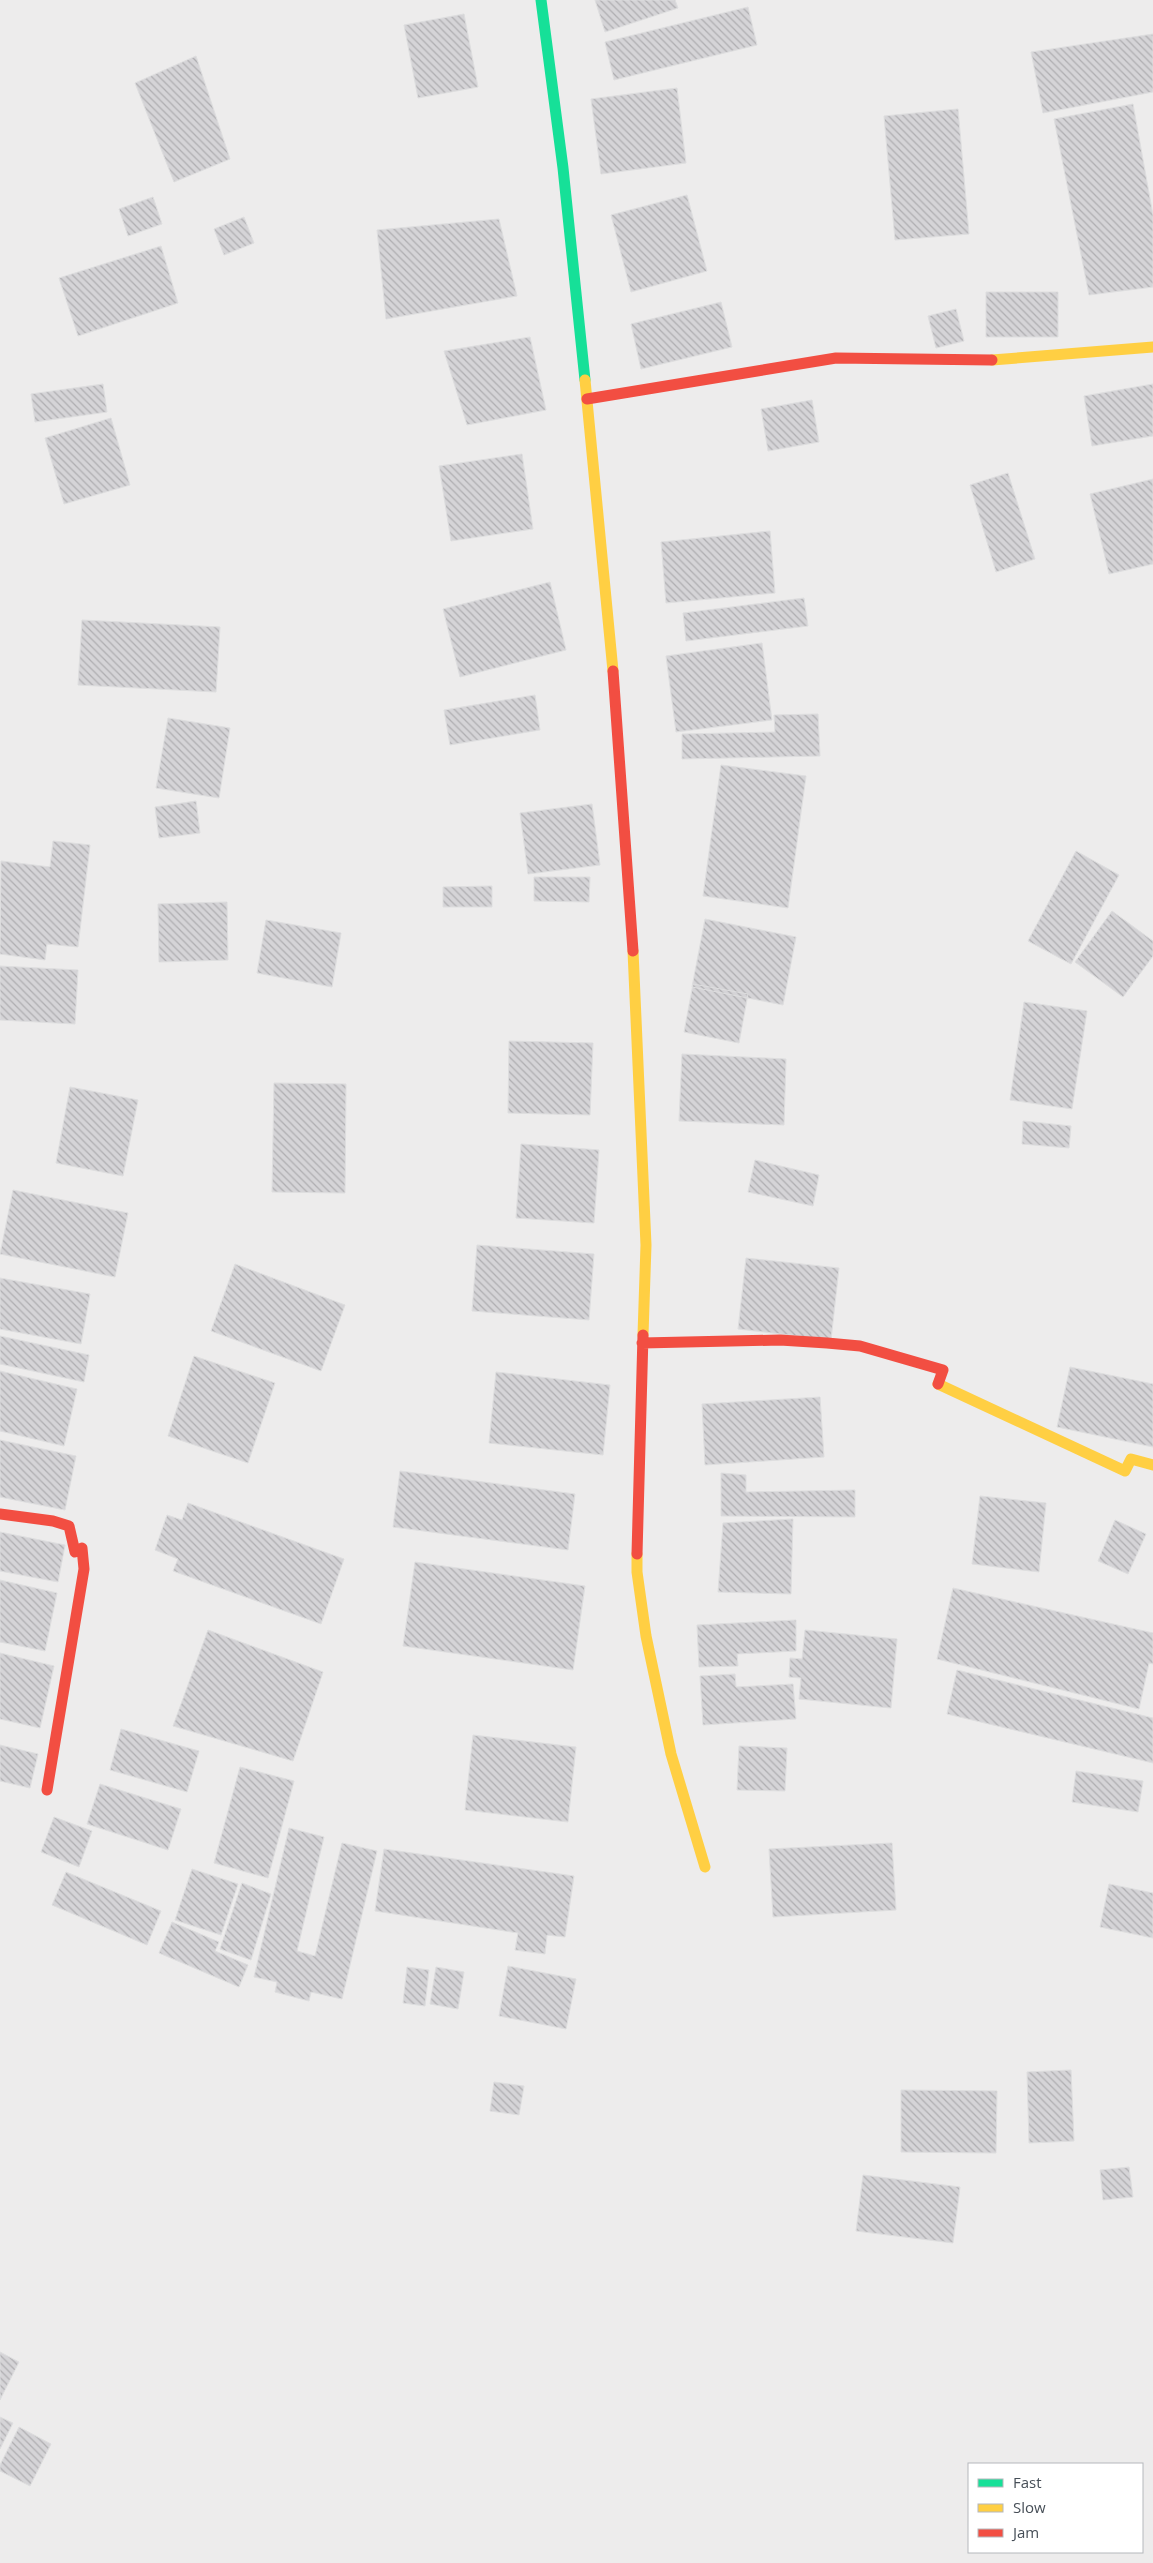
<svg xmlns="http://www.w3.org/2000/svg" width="1153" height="2563" font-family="'Open Sans',sans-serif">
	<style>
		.building { fill: url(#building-back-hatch); stroke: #dededf }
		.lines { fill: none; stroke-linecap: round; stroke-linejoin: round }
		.fast { stroke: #16e098; stroke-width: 11 }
		.slow { stroke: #ffcf43; stroke-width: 11 }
		.jam { stroke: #f24e42; stroke-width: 11 }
	</style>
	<defs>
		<pattern id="building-back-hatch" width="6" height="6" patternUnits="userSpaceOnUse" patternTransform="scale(1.25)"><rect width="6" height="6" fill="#d5d4d7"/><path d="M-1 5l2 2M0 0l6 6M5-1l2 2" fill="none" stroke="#afaeb1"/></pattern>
	</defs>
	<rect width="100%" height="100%" fill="#edecec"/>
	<path class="building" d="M595,0H675L678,8L605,32Z
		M748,7L757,45L614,80L605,42Z
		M464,14L478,87L418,98L404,25Z
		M1153,34V92L1043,113L1031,52Z
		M196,56L230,159L174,182L135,83Z
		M677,88L686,163L601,174L591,99Z
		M1133,104L1153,215V287L1089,295L1054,119Z
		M958,109L969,234L895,240L884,116Z
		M687,195L707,271L631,292L611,215Z
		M153,197L162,224L128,236L119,209Z
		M244,217L254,243L224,255L214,229Z
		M499,219L517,296L386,319L377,230Z
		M161,246L178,303L78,336L59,278Z
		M986,292H1058V337H986Z
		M721,302L732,347L641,369L631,324Z
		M956,309L964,341L936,348L928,316Z
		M530,337L546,410L467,425L444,351Z
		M103,384L107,412L35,422L31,394Z
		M1153,384V436L1092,446L1084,396Z
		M812,400L819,442L768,451L761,409Z
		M111,418L130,485L64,504L45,438Z
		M522,454L533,529L451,541L439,466Z
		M1008,473L1035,559L996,572L970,485Z
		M1153,479V564L1109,574L1090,494Z
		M770,531L775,593L666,603L661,542Z
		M550,582L566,650L460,677L443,609Z
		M804,598L808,626L686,641L683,613Z
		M82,620L220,627L216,692L78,685Z
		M762,643L772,720L676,732L666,656Z
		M535,695L540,730L450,745L444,710Z
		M818,714L820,756L682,759V734L775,732L774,715Z
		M168,718L230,728L219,798L156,788Z
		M721,765L806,776L788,908L703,896Z
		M196,801L200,833L159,838L155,807Z
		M592,804L600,865L528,874L520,813Z
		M53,841L90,845L78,947L47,944L45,960L0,954L1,861L50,867Z
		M1076,851L1119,875L1071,964L1028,941Z
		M534,877H590L589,902L534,901Z
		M492,886V907H443V887Z
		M227,902L228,960L159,962L158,904Z
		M1112,911L1153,941V956L1123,997L1075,962Z
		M705,919L796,937L783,1005L692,987Z
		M266,920L341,933L332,987L257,973Z
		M0,966L78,970L75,1024L0,1020Z
		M693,984L748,994L739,1043L684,1032Z
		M1024,1002L1087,1011L1072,1109L1010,1100Z
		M509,1041L593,1043L590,1115L508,1113Z
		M682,1054L786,1059L784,1125L679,1121Z
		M274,1083L346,1084L345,1193L272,1192Z
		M70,1087L138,1100L123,1176L56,1163Z
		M1023,1121L1071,1126L1069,1148L1022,1144Z
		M521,1144L599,1150L594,1223L516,1218Z
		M755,1160L819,1175L813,1206L748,1192Z
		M13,1190L128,1213L115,1277L0,1254Z
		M477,1245L594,1254L589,1320L472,1311Z
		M746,1258L839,1268L831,1340L738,1329Z
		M235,1264L345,1305L321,1371L211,1331Z
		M0,1278L90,1294L81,1344L0,1329Z
		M0,1336L89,1355L84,1382L0,1364Z
		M194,1356L275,1383L248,1463L168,1436Z
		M1070,1367L1153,1384V1447L1057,1427Z
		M0,1371L77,1389L64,1446L0,1431Z
		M496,1372L610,1385L603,1455L489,1443Z
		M820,1397L824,1457L705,1465L702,1404Z
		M0,1440L76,1456L65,1510L0,1497Z
		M400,1471L575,1494L568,1550L393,1527Z
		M721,1473L746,1475V1492L855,1490V1517L721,1516Z
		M980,1496L1046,1503L1039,1572L972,1564Z
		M188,1503L344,1559L321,1624L173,1571L178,1559L155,1550L167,1515L182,1520Z
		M793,1519L791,1594L718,1592L723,1523Z
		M1115,1520L1146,1534L1128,1574L1098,1561Z
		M0,1532L65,1545L58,1582L0,1571Z
		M415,1562L585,1586L573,1670L403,1646Z
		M0,1580L57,1593L45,1651L0,1642Z
		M953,1588L1153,1633V1664L1149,1663L1139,1709L937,1659Z
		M796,1620V1651L737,1654L738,1666L699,1667L697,1625Z
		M208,1630L323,1672L293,1761L173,1726Z
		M805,1630L897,1639L891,1708L799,1699L801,1678L789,1677L790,1658L802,1659Z
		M0,1653L54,1666L40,1728L0,1719Z
		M957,1670L1153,1718V1763L947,1714Z
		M735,1674L736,1687L793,1684L796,1719L703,1725L700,1676Z
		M121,1729L199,1751L187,1792L110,1770Z
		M473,1735L576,1747L568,1822L465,1810Z
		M0,1745L38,1754L30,1788L0,1781Z
		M739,1746L787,1748L785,1791L737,1790Z
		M240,1767L294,1781L268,1878L214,1863Z
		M1076,1771L1143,1781L1138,1812L1072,1802Z
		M100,1784L181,1809L168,1850L87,1824Z
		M54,1817L92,1831L79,1867L41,1852Z
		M289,1828L324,1837L297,1951L315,1956L342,1843L377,1851L342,1999L311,1992L309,2001L275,1992L277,1982L254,1977Z
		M892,1843L896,1910L773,1917L769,1849Z
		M384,1849L574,1876L565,1937L547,1935L545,1954L515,1950L518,1933L375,1911Z
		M192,1869L238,1884L221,1935L175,1920Z
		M66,1872L161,1911L147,1945L52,1905Z
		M242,1883L271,1894L251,1960L220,1949Z
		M1109,1884L1153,1893V1938L1100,1927Z
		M172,1922L219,1942L215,1951L248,1965L239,1987L159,1953Z
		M508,1966L576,1979L566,2029L499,2016Z
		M407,1967L429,1970L425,2006L403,2003Z
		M436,1967L464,1972L458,2009L430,2004Z
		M1071,2070L1074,2141L1029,2143L1027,2072Z
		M494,2082L524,2086L519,2115L490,2111Z
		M901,2090L997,2091L996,2153L901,2152Z
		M1129,2167L1133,2197L1103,2200L1100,2170Z
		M863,2175L960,2187L953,2243L856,2231Z
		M0,2352L19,2362L0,2400Z
		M0,2417L13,2423L0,2449Z
		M19,2427L51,2444L30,2486L0,2471V2465Z"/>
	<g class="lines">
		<path class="fast" d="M541,0L563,168L585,380"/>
		<path class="slow" d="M992,360L1153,347
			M585,380L613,671
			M633,951L646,1245L643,1335
			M938,1384L1125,1471L1131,1459L1153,1465
			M637,1554V1572L646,1636L671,1754L705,1867"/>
		<path class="jam" d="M587,399L836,358L992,360
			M613,671L633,951
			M642,1343L780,1340L827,1343L860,1346L943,1370L938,1384
			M0,1514L53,1521L69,1526L75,1552L82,1548L84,1569L47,1790
			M637,1554L643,1335"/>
	</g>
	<rect x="968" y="2463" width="175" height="90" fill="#ffffff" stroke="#b5b8bc"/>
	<rect x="978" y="2479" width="25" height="8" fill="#16e098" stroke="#b5b8bc"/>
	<text x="1013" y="2488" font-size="15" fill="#464e57">Fast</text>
	<rect x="978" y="2504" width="25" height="8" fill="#ffcf43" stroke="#b5b8bc"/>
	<text x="1013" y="2513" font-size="15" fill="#464e57">Slow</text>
	<rect x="978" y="2529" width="25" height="8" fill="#f24e42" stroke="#b5b8bc"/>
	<text x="1013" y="2538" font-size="15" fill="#464e57">Jam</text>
</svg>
